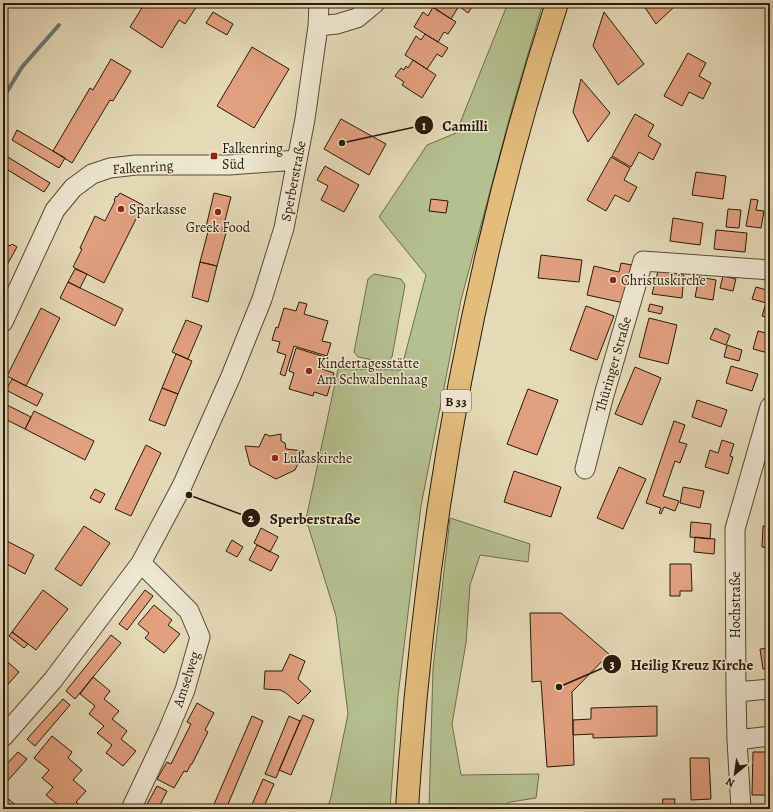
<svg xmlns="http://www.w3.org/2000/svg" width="773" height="812" font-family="Alegreya,serif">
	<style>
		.green { fill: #b5c08f; stroke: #6f6d4c }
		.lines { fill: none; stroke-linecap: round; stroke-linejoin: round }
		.stream { stroke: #6c7972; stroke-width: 4 }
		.building { fill: #e2a07f; stroke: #291a09 }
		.minor-casing { stroke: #584a35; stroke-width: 21 }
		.major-casing { stroke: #291a09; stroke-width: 24 }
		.minor { stroke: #eee7d1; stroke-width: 19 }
		.major { stroke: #e2bd7c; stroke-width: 22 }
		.poi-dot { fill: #8f2418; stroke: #eee7d1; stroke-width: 1.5 }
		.labels { text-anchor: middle; stroke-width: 3; stroke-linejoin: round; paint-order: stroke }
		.shield { fill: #eee7d1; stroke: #645845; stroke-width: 1 }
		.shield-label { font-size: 13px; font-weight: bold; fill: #291a09 }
		.poi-label { font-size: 14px; fill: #291a09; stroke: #eee7d1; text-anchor: start }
		.street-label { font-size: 14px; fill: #291a09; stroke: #eee7d1 }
		.leader { fill: none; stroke: #291a09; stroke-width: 1.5 }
		.callout-dot { fill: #291a09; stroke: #eee7d1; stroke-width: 1.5 }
		.mark-label { font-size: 12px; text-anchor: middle; font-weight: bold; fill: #fff }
		.callout-label { font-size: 15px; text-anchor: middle; font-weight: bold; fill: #291a09; stroke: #eee7d1; stroke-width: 3; stroke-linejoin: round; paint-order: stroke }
	</style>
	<rect width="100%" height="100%" fill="#e5dab8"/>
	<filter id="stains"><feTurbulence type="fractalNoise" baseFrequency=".005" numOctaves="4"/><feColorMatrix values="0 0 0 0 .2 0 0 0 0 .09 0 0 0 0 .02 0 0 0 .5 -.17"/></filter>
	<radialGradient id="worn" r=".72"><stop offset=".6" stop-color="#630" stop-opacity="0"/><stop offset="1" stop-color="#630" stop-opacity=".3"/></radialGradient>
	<path class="green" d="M508,3H543L513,105L461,300L421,506L398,696L390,809H327L331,797L348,714L336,616L306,519L338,369L401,370L426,275L379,217L427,145L456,133Z
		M374,274L401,279L405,285L392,357L387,363L358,357L354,352L368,279Z
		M450,518L530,544L528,562L480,555L470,585L466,643L452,724L461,775L539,774L536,798L510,802L501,809H429L433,669Z"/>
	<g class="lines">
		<path class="stream" d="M3,98L22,67L59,25"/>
	</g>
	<path class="building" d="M145,3H199L185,24L179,20L162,48L130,27Z
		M430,3H471L474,4L468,13L459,6L451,19L429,5Z
		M642,3H675L676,5L656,24Z
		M433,7L456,22L448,34L444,32L438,42L414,27L423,12L428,16Z
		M213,12L233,24L227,35L206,23Z
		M604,12L644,64L618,85L593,46Z
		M425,34L448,48L442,57L437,54L427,69L405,55L416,36L421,40Z
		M252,47L289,69L254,128L217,106Z
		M688,53L706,63L699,76L711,83L703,99L689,92L682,106L664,96Z
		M111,59L131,71L113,101L110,100L72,163L53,151L90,88L93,90Z
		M413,60L436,75L422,98L402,85L404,82L395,76L401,68L404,70L406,66L408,68Z
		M581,79L610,113L588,142L573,112Z
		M635,114L654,125L648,136L661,144L653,160L639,152L631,167L612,156Z
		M341,119L386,144L369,175L324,149Z
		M17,130L65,158L59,168L12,140Z
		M3,154L50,183L44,192L3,167Z
		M611,157L630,168L624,180L637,187L629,202L615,195L606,211L587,200Z
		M325,166L359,185L344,212L321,200L328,186L317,180Z
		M696,172L726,176L723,199L692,195Z
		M120,193L143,205L104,283L73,267L82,249L80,248L95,216L105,221L115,201L114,200L116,196L117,197Z
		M214,193L231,197L222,232L206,227Z
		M431,199L448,201L446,213L429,211Z
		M751,199L758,200L756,210L764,211L761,228L746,226Z
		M728,209L741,210L739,228L726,227Z
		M673,218L703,223L700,245L670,241Z
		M209,228L226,233L217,266L200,262Z
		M716,230L747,233L745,252L714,249Z
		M3,242L10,246L12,244L17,247L7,265L3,263Z
		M541,255L582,260L579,282L538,278Z
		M200,262L217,266L208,302L192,297Z
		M621,263L632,265L624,303L587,295L594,266L619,272Z
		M75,269L87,274L80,288L68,282Z
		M658,271L684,275L682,298L652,294Z
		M723,276L736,279L733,291L720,288Z
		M699,277L716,280L713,300L695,297Z
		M68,282L123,309L115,326L60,298Z
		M756,287L770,291V304L752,299Z
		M299,302L307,304L304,314L328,321L322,341L331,343L327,356L294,346L285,376L280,374L286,355L277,352L280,342L272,340L276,327L278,328L284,308L296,311Z
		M766,303L770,304V318L762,316Z
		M650,304L663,307L661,314L648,311Z
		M586,306L614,316L597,360L570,350Z
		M41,308L60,318L26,386L7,376Z
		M649,318L677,325L668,364L639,357Z
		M186,320L202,326L188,359L172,352Z
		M715,328L730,335L726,345L710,339Z
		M758,331L770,334V348L768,353L753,349Z
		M727,345L742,350L739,361L724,357Z
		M296,348L325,357L322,369L334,373L327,396L314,392L313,396L289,389L294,373L289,371Z
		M176,354L192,361L178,394L162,388Z
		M731,366L758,374L752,391L726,383Z
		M635,367L661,378L642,425L615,414Z
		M12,379L43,394L37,406L6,390Z
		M162,388L178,394L165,426L149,420Z
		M528,389L558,400L537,455L507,444Z
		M697,400L727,410L721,427L692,417Z
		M3,403L31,417L25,429L3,418Z
		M34,411L94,441L85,460L25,429Z
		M674,421L685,425L679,442L687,444L680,463L675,461L663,496L679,501L675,511L664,507L661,514L659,513L661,508L646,503Z
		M265,434L270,436L281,434V441L285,443L286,449L304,451L295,470L276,479L250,465L245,446L259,447Z
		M722,440L734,444L730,456L733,457L728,474L705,467L710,450L718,453Z
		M146,445L161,453L131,516L115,509Z
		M619,467L646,479L623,529L597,518Z
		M514,471L561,487L551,517L504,502Z
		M683,487L704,491L700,508L680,503Z
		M95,489L105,494L100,503L90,498Z
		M691,522L711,524L710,539L690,537Z
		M84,526L110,543L81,586L55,569Z
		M763,526H770V548L762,547Z
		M261,528L278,537L270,552L254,543Z
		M695,537L715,539L714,554L694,552Z
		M3,539L34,555L25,574L3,562Z
		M232,540L243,547L237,557L226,551Z
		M257,545L279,556L271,571L249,560Z
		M670,564H691L692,591H680V596H670Z
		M43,590L68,609L36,650L12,632Z
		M145,590L153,596L127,630L119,624Z
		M154,605L172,620L168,625L180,634L164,653L145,638L149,633L138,624Z
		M530,613H561L609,654L572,692L574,765L547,767L541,681L532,682Z
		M12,632L28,644L24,648L9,636Z
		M111,635L121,643L75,699L66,691Z
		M770,648V668L763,669L760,649Z
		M290,654L305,661L298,679L311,691L298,704L286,693L280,690L264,689L265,671H282Z
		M3,658L19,672L3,690Z
		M93,677L110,691L104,699L119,711L112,719L127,731L121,739L136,751L123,766L106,753L112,745L97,733L104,726L89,714L95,706L80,694Z
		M63,699L70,705L35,746L27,739Z
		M197,703L214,713L205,730L208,732L192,764H191L187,772L184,771L174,788L157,779L167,762L171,764L191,724L187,722Z
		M657,706V736L593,738V734L573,735V720L591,719V708Z
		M303,715L314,720L291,775L279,770Z
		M252,716L263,721L226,809H212Z
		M289,716L300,721L276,778L265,774Z
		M52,736L72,752L68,758L82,770L73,780L86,791L76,802L84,809H55L58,805L46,795L53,787L42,778L49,770L34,758Z
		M18,752L27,759L3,786V768Z
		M753,752H770V795H752Z
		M690,758H709L711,799L691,800Z
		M263,779L274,784L263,809H250Z
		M157,786L167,791L158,809H147L145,808Z
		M3,795L21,809H3Z
		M663,799H675L674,809H662Z"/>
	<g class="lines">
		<g class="minor-casing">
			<path id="minor" d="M318,26L337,24L357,18L375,3
				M3,322L55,210L73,188L92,174L110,168L136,165H229L297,160
				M585,469L604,395L643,261L770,270
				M736,692L770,689
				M3,737L53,680L141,563L182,486L231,376L262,299L284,228L305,119L318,26L319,3
				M737,740L770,736
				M131,809L167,733L185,690L200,637L189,611L141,563
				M741,809L737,740L736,692L735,529L770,407"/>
		</g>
		<g class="major-casing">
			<path id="major" d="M407,809C424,536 472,264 557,3"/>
		</g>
		<use href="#minor" class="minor"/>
		<use href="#major" class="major"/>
	</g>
	<g class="poi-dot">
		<rect x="210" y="152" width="8" height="8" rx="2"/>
		<circle cx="121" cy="209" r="4"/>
		<circle cx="218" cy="212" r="4"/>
		<circle cx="613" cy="280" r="4"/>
		<circle cx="309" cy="371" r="4"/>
		<circle cx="275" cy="458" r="4"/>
	</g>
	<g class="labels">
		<rect class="shield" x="441" y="390" width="30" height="22" rx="3"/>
		<g class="shield-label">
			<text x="456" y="406">B 33</text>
		</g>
		<g class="poi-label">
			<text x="222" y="153">Falkenring<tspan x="222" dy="16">Süd</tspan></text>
			<text x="129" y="214">Sparkasse</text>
			<text x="218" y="232" text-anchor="middle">Greek Food</text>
			<text x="621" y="285">Christuskirche</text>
			<text x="317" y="368">Kindertagesstätte<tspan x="317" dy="16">Am Schwalbenhaag</tspan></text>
			<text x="283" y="463">Lukaskirche</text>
		</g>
		<g class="street-label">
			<text transform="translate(143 167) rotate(-4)" y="5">Falkenring</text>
			<text transform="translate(293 181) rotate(-79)" y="5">Sperberstraße</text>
			<text transform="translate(613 364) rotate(-74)" y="5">Thüringer Straße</text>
			<text transform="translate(735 605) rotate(-90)" y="5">Hochstraße</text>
			<text transform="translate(186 679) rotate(-72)" y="5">Amselweg</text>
		</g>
	</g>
	<path class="leader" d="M342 143L424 125M189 495L251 518M559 687L612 664"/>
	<g class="callout-dot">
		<circle cx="342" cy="143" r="4"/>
		<circle cx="189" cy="495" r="4"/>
		<circle cx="559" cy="687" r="4"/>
		<circle cx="424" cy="125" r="10"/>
		<circle cx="251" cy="518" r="10"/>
		<circle cx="612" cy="664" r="10"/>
	</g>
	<g class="mark-label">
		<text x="424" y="130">1</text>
		<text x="251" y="522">2</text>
		<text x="612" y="669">3</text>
	</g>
	<g class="callout-label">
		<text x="465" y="131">Camilli</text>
		<text x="315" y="524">Sperberstraße</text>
		<text x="692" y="670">Heilig Kreuz Kirche</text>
	</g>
	<rect width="773" height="812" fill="none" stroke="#e5dab8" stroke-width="16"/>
	<rect x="4" y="4" width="765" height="804" fill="none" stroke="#291a09" stroke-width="2"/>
	<rect x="8" y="8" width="757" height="796" fill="none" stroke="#291a09"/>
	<g transform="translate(735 774) rotate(209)" stroke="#eee7d1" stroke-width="3" paint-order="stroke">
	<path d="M0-3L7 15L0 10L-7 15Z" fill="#291a09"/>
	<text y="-6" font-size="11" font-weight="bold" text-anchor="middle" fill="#291a09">N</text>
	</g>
	<rect width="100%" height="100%" filter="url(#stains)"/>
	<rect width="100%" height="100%" fill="url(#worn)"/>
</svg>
